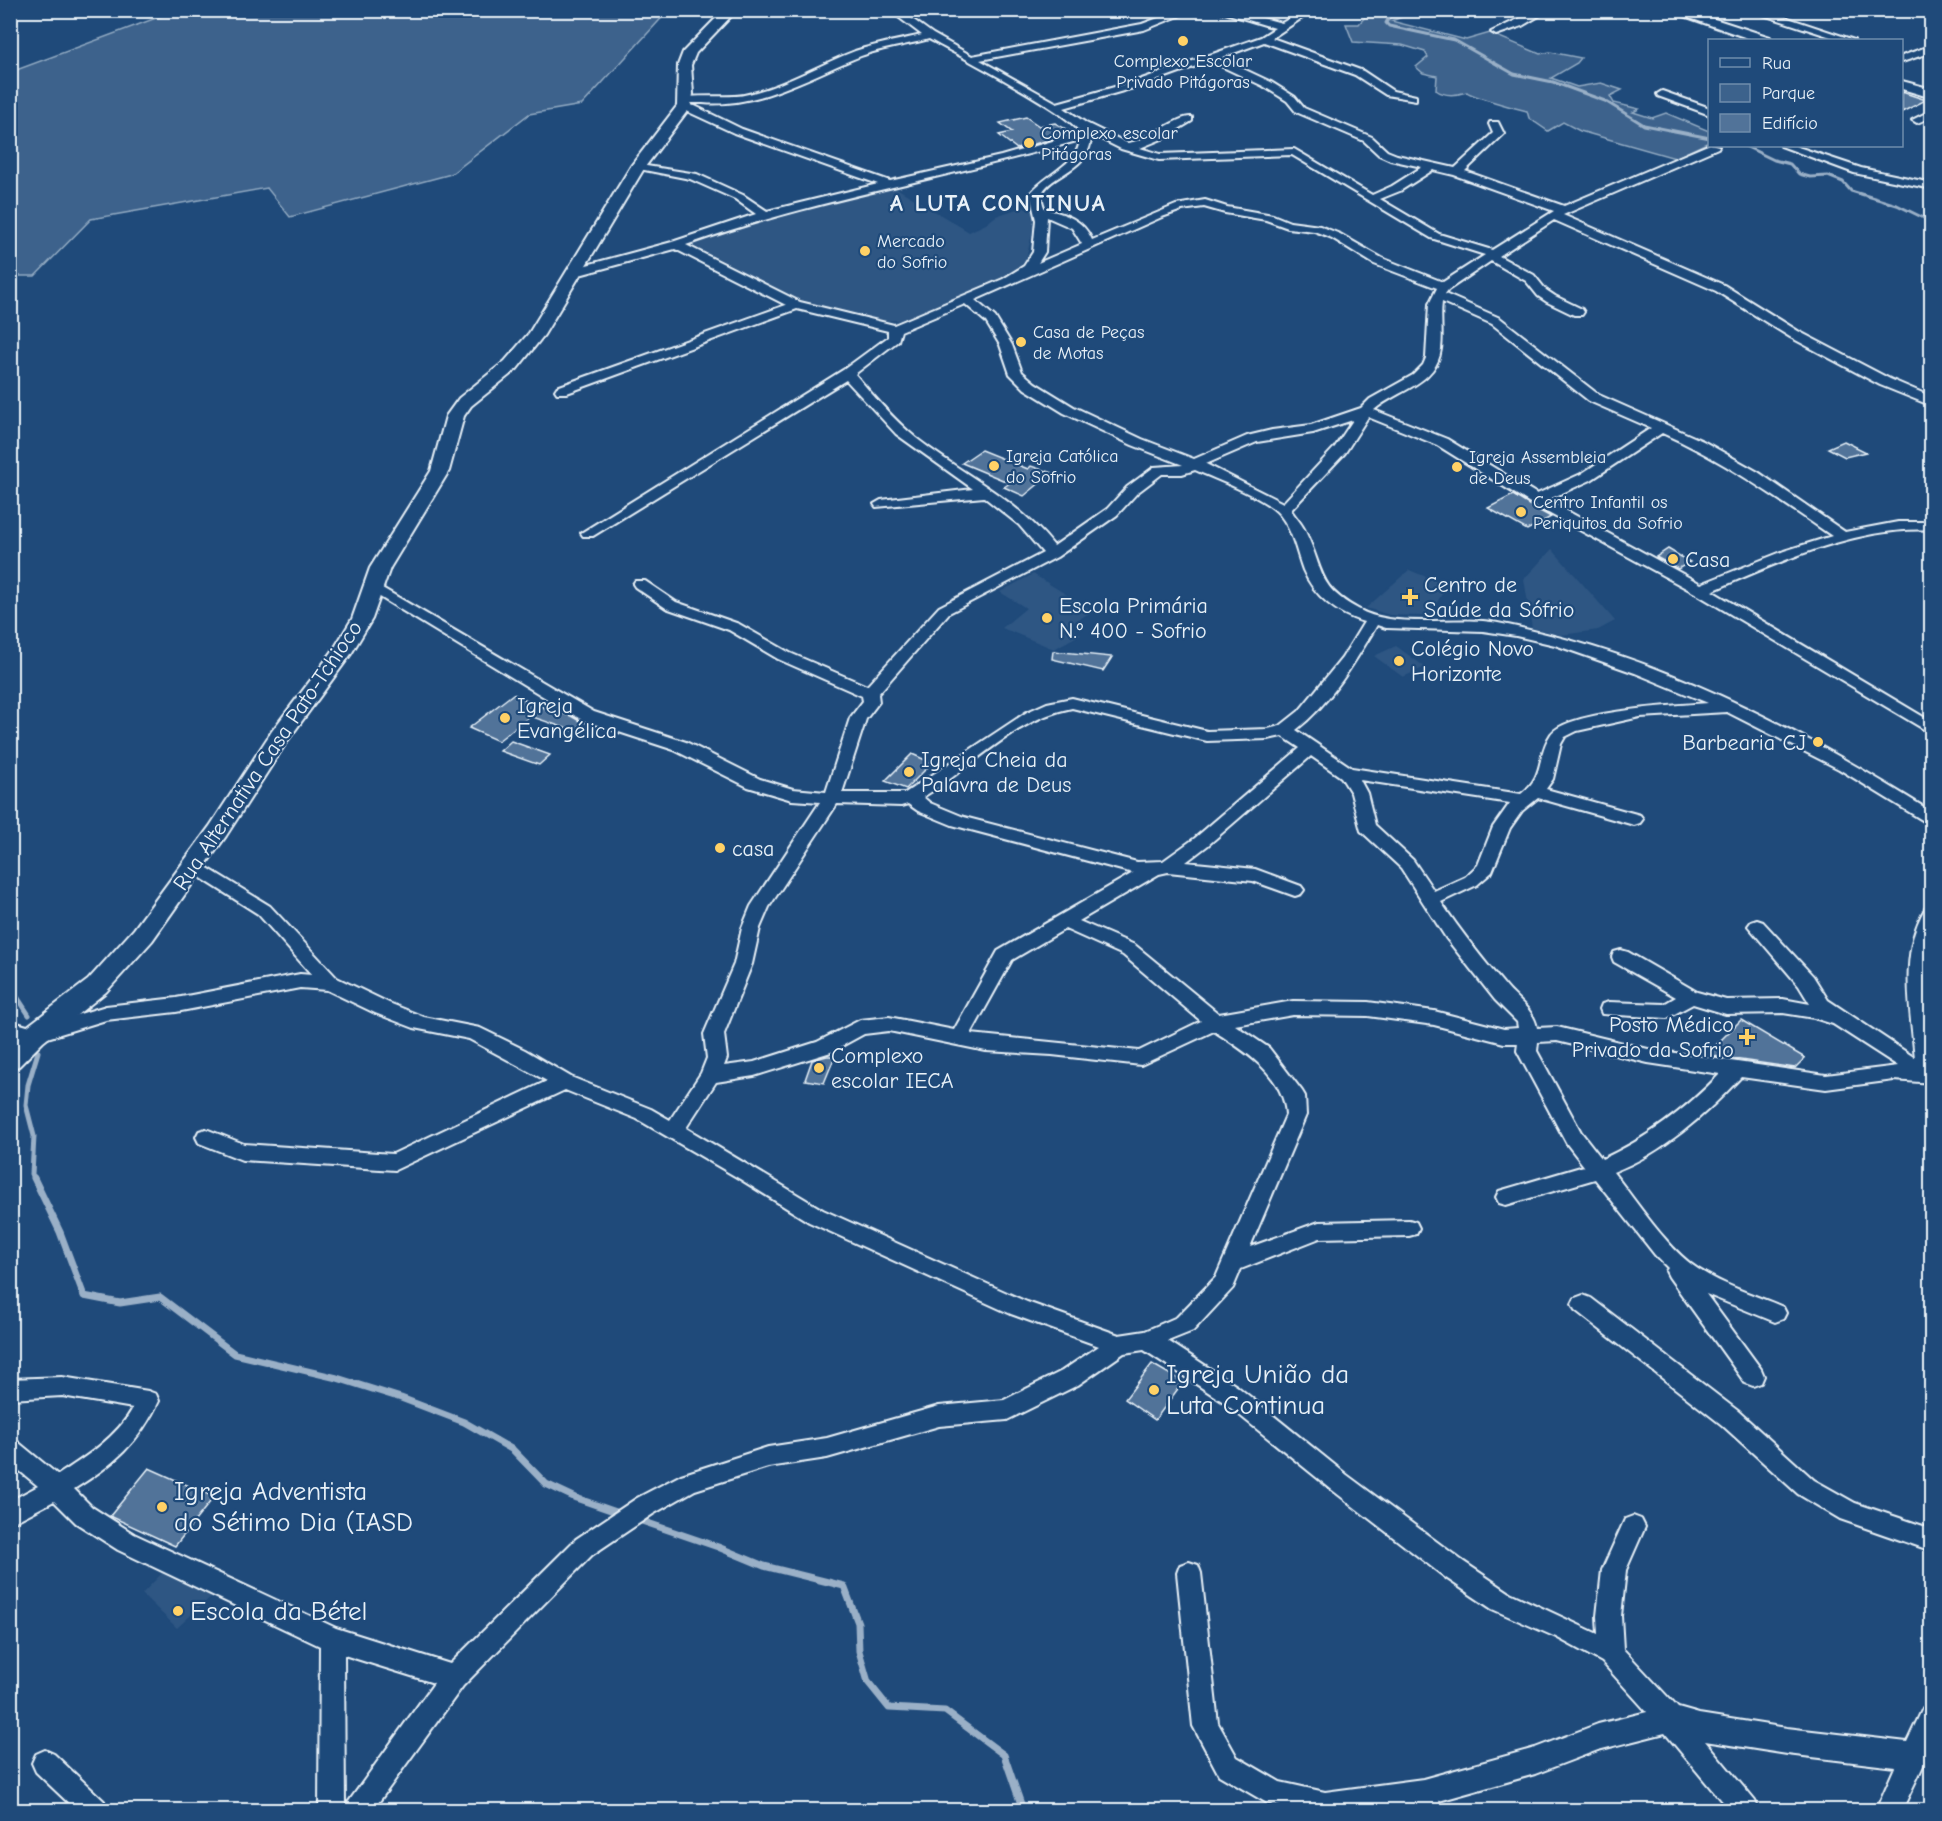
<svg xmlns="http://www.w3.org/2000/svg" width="1942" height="1821" font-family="'Comic Neue',sans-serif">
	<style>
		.built { fill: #2e5683 }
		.green { fill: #3c628c; stroke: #92aac2; stroke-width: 1.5 }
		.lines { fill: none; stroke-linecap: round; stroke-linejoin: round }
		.stream-far2 { stroke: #9ab0c7; stroke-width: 3 }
		.stream-far1 { stroke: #9ab0c7; stroke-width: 5 }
		.stream { stroke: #9ab0c7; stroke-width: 7 }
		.building { fill: #517399; stroke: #e8f1f8; stroke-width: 1.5 }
		.street-casing { stroke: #e8f1f8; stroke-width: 4 }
		.secondary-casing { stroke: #e8f1f8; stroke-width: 4 }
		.street { fill: #1f4a7a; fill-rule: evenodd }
		.secondary { fill: #1f4a7a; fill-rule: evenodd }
		.poi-dot { fill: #ffd166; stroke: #1f4a7a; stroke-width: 2 }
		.labels { text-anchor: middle; stroke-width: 4.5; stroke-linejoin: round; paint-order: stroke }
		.far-poi-label { font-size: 18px; fill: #e8f1f8; stroke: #1f4a7a; text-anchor: start }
		.poi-label { font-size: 22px; fill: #e8f1f8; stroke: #1f4a7a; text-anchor: start }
		.street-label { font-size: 22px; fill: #e8f1f8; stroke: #1f4a7a }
		.far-district-label { font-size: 24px; font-weight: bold; letter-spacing: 1.5px; fill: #e8f1f8; stroke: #1f4a7a }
		.near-poi-label { font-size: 27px; fill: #e8f1f8; stroke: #1f4a7a; text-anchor: start }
	</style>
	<rect width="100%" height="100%" fill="#1f4a7a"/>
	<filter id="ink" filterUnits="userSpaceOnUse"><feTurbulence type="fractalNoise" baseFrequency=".0167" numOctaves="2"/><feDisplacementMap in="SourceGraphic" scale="12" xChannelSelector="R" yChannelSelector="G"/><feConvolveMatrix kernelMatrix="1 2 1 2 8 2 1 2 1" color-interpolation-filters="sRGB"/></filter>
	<g filter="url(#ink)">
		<path class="built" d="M893,186L969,232L986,224L996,216L1023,207L1032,212L1034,226L1026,259L1014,273L987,286L924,313L900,320L880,321L802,301L688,243L750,222Z
			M1552,549L1615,621L1598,630L1561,635L1532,628L1524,579Z
			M1409,570L1447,585L1431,613L1421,616L1390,615L1366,608Z
			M1033,574L1093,611L1067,626L1081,634L1054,649L1002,628L1026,608L1000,592Z
			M1396,646L1425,667L1403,677L1374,656Z
			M164,1571L216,1592L177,1628L142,1594Z"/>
		<path class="green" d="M1371,10L1419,11L1391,21L1466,40L1490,33L1540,54L1550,52L1581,58L1577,63L1551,78L1577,87L1601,83L1622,90L1610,96L1614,103L1639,109L1633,112L1652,118L1666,113L1709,131V142L1675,158L1580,131L1563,122L1548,131L1529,118L1527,111C1518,109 1471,96 1467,92C1457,95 1445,97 1436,90L1437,76L1423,73L1416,67L1428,57L1425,52L1402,45L1353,42L1346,24H1359Z
			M175,11V10L668,11L582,105L529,114L451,174L290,217L267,188L91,219L35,276H11V72Z"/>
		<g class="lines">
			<path class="stream-far2" d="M1393,10L1386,23L1389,26L1454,40L1514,74L1553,82L1605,101L1644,125L1710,138
				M1745,146L1774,160L1790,164L1799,174L1810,177L1828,176L1843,182L1851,191L1897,205L1932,222"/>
			<path class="stream-far1" d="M10,986L29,1015
				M35,1180L32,1174L34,1136L26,1105L28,1085L38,1052"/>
			<path class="stream" d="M34,1178L60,1232L84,1296L120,1303L160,1297L235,1354L337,1378L401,1398L464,1422L513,1450L546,1484L576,1498L622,1514
				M636,1519L718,1547L764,1566L844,1586L858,1623L859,1651L868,1682L889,1708L945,1711L1004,1755L1023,1810"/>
		</g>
		<path class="building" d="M1902,92L1926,100L1902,112Z
			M1026,117L1039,126L1055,123L1073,133L1017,149L999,135L1012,132L1000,123Z
			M1844,441L1866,452L1845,457L1828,448Z
			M981,450L1028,469L1031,466L1052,473L1024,496L1004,487L1010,483L962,463Z
			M1513,495L1529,505L1551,517L1527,530L1488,508Z
			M1668,549L1690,562L1678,569L1656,557Z
			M1053,651L1112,657L1103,671L1052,659Z
			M513,694L547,709L571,716L583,723L574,731L530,716L498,741L469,728Z
			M511,741L550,755L539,765L500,751Z
			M912,754L932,763L906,789L885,781Z
			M1741,1020L1805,1058L1795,1068L1706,1055Z
			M827,1056H835L824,1083L805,1080L812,1060Z
			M1152,1364L1183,1382L1155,1420L1125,1399Z
			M149,1468L214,1497L175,1546L110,1516Z"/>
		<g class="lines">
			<g class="street-casing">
				<path id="street" d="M889,10H900L933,34L972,56L1142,24L1180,10H1194L1144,30L980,60L1057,103L1136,81L1261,37L1275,28L1215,10H1232L1282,23L1303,10H1314L1272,38L1363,71L1393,91L1416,96V100L1386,95L1355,75L1264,42L1220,58L1271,82L1295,97L1304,108L1372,137L1387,151L1397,155L1455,168L1493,133L1489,124L1490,122H1498L1504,134L1465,171L1564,206L1710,144L1719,146L1718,148L1563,215L1724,285L1798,331L1890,379L1932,397V406L1880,385L1790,337L1716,291L1554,220L1499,256L1534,275L1546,290L1555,296L1582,309L1584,312L1582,315H1574L1547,302L1538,296L1526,281L1491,261L1448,290L1445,294L1500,318L1599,395L1703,441L1758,472L1845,532L1898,522H1932V530C1860,525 1776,563 1712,591L1932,722V734L1695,593L1530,503L1437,445L1368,417L1345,453L1291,510C1296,518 1303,525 1306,533C1324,570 1316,586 1358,609C1390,628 1446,618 1483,621C1504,623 1525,629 1546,634C1684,668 1812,737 1932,812V826L1839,769L1727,712L1640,717L1577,731L1565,737L1561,744L1553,779L1546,789L1640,815L1643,819L1640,823L1634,825L1538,798L1522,811L1510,828L1492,872L1477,885L1441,902C1461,932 1483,960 1507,988C1518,1001 1534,1010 1537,1028L1557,1027L1648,1049L1826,1075L1898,1066L1833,1024L1814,1018L1783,1013L1726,1014L1693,1004L1667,1018L1602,1014L1600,1009L1602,1004L1609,1002L1664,1004L1676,997L1614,962L1612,957L1614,952L1621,950L1628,952L1697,992L1726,1000L1783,999L1810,1004L1799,986L1748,926L1751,922L1757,920L1763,922L1813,976L1828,1000L1915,1058C1910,1008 1899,951 1926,907L1932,905L1928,965L1932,1083L1894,1080L1826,1089L1741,1077C1705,1115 1663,1153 1613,1172C1636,1201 1668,1250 1698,1269C1724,1286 1755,1295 1783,1307L1786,1313L1783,1319L1775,1322L1706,1294L1761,1369L1764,1376L1761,1383L1753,1386L1745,1383L1669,1277L1666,1271L1668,1268L1655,1255L1595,1179L1506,1205L1499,1203L1496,1197L1499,1191L1584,1166L1567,1144L1517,1051L1518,1043H1504L1434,1025L1368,1016L1293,1015L1235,1025L1269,1048L1302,1091L1305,1096L1306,1115L1250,1247L1319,1222L1409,1220L1416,1222L1419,1228L1416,1234L1409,1236L1320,1238L1241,1269L1233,1288L1193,1331L1168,1341L1238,1387L1347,1475L1464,1562L1510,1593L1598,1634L1597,1616L1602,1570L1625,1519L1633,1516L1641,1519L1645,1527L1626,1570L1621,1616L1623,1649L1678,1708L1699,1714L1787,1728L1907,1742L1923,1708L1932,1705V1747L1902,1810H1876L1895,1767L1787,1754L1705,1741L1755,1801L1759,1810H1729L1665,1733L1598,1750L1535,1774L1439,1801L1442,1810H1416L1415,1806L1383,1810H1291L1267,1803L1219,1775L1193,1726L1177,1573L1180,1565L1189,1562L1198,1565L1201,1573L1218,1723L1237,1757L1280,1782L1325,1792L1423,1779L1535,1748L1598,1724L1647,1712L1602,1662L1556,1637L1492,1609L1446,1578L1331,1489L1222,1401L1144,1350L1124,1353L1078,1385L1007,1420L939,1426L827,1458L768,1467L695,1490L653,1514L592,1555L463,1686L373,1810H319L320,1646L118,1550L76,1523L54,1501L10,1524V1501L38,1486L10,1463V1439L18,1442L58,1475C86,1457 117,1437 133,1408L62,1396L10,1399V1379L62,1377L148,1391L156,1394L159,1401C139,1443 113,1465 74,1489L92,1507L134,1534L336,1628L450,1664L576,1539L637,1498L681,1475L768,1447L827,1438L939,1406L1004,1400L1062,1371L1099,1346L1011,1314L809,1222L740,1179L637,1119L565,1090L395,1170L242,1160L199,1143L196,1137L199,1131L206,1129L244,1144L393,1154L547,1081L469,1039L414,1028L375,1013L327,990L300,988L176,1012L106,1020L34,1042L10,1035V1021L34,1028L106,1006L176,998L300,974L312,975L258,914L187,869L184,865L187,861L193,859L270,906L337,978L389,1003L424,1017L480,1028L525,1050L571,1077L651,1109L670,1120L701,1073L707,1058L704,1034L734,964L742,928L751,906L820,802L792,800L748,787L674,750L582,720L365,588L372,584L377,585L594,712L686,742L760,779L793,789L826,792L850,718L863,701L862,696L778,659L729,630L666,608L635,587L633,584L635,581H645L676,602L739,624L790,653L867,686L939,607L1043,553L1019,525L984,497L876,507L874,504L881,500L973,489L896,434L846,380L593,536H583L581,533L843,370L888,337V331L797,309L567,393H557L555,390L557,387L786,305L675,249L572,277L568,276V270L672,242L756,214L735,199L690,179L634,168V164L697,174L743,195L767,211L878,184L734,133L680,108V104L695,106L742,129L890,181L1001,156L1080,133C1072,113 955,54 929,39C907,45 882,48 861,56C810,76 759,108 703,103C695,103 687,104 681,99C687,94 730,98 744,95C783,87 818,65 855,51C876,44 900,40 922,35ZM1210,61L1263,86L1287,101L1296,112L1364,141L1379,155L1390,160L1422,167L1392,186L1372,195L1294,149L1160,154L1140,148L1162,139L1192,121V117C1178,115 1148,141 1127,143L1086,123L1064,108L1144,85ZM1091,134L1121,149L1159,160L1292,155L1431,238L1485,255L1443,282L1382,258L1340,234L1320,226L1290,222L1273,215L1227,207L1205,200L1176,205L1092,240C1083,219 1065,214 1045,209C1043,205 1041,200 1042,195C1046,175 1093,171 1091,134ZM1080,140C1078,164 1043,176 1030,194L1036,220L1033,252L1024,266L1003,279L894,325L800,302L686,245C815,199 949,178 1080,140ZM1433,170L1454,175L1554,211L1492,250L1439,234L1380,199L1400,191ZM1204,207L1225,213L1266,220L1288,228L1314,231L1332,238L1374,264L1437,288L1429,304L1426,358L1423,365L1413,375L1370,399L1361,408L1311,425L1272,430L1247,436L1194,459L1142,439L1074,407L1035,383L1022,372L1012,345L995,317L975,300L1162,217L1182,210ZM1047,217L1072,228L1082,244L1038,263L1045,252ZM1442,302L1492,324L1589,401L1651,428L1581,474L1537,494L1447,439L1374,410C1397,390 1437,384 1441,349C1443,334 1440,318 1442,302ZM965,304L986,322L1000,345L1010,374L1025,389L1064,413L1132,445L1183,465L1154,467L1127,487L1107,509L1054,546C1016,498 963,475 916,438C893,419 874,397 855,374L898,341L901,331ZM1353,420L1335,447L1283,503L1206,464L1257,442L1313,433ZM1662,433C1723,460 1777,498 1832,536L1784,551L1701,584L1547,500L1591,480ZM1195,470C1215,479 1267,498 1280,515C1293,531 1296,551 1303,570C1314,596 1337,614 1364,622L1342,658L1299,711L1280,726L1268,729L1207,731L1072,698L1047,703L1027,712L905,793H842L866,719L879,702L878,694L949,613L1057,557L1117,515L1137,493L1162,474H1182ZM1377,625L1386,628L1483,631L1516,636L1555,645L1635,673L1708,703C1679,705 1567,711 1551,734C1536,756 1546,775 1521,794L1352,768L1296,730C1330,704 1355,662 1377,625ZM1072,708L1207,741L1268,739L1282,736L1300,748L1195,838L1163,861L1137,862L964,817L930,803L923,797C972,768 1014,719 1072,708ZM1311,756L1341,777L1351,793L1361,831L1401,868L1446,938L1495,1000L1517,1022L1518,1028L1504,1029L1434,1011L1368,1002L1293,1001L1219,1014L1135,945L1079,921L1159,874L1168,872L1253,881L1295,896L1301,894L1304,890L1301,886L1255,869L1186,862L1207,846ZM1360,780L1510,803L1493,827L1478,865L1465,877L1434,891L1413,860L1375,825L1367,793ZM837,804L901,806L908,804L918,811L952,825L1133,873L998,951L954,1030L889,1017L860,1020L817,1042L754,1062L724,1066L727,1058L724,1034L752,964L760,928L769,907ZM1065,929L1123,955L1201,1021L1139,1051L971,1034L1012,960ZM889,1031L986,1051L1052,1055L1141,1065L1214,1031C1245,1051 1284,1075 1286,1115L1216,1277L1177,1317L1145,1331L1119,1335L1027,1302L823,1210L686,1128L716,1082L754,1076L831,1052L864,1034ZM1557,1041L1648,1063L1720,1074C1686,1109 1647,1139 1602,1159L1581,1132L1537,1051L1538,1042ZM344,1655L434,1683L345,1807Z
					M1537,10H1549L1522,26L1496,35L1491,32Z
					M1748,10H1764L1854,40H1840Z
					M1932,45V52L1902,62V56Z
					M1662,91L1710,108V115L1658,96L1657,94Z
					M1932,110V117L1917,123L1912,120Z
					M1781,146H1795L1861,168L1932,183V189L1854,173Z
					M1583,1295L1591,1298L1738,1411L1814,1480L1855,1503L1932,1529V1551L1840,1519L1798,1494L1722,1425L1575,1310L1572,1304L1575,1298Z
					M45,1750L54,1754L104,1801L108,1810H76L36,1772L32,1763L36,1754Z"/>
			</g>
			<g class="secondary-casing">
				<path id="secondary" d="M724,10H737L696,53L691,65L693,94L691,106L645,167L544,335L517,369L471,406L464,416L449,471L390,568L372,619L351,654L288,740L226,836L152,941L106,992L43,1042L19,1066L10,1069V1043L25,1028L88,980L134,929L210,826L272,731L332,652L352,619L370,568L431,471L446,416L459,398L505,361L529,333L631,166L677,106L678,65L683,52Z
					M1667,10H1687L1770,37L1772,40H1753Z
					M1902,81L1932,89V98L1902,89Z"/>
			</g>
			<use href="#street" class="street"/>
			<use href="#secondary" class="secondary"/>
		</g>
	</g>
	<g class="poi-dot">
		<circle cx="1183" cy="41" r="6"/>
		<circle cx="1029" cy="143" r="6"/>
		<circle cx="865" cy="251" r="6"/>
		<circle cx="1021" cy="342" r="6"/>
		<circle cx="994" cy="466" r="6"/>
		<circle cx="1457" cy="467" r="6"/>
		<circle cx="1521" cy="512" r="6"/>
		<circle cx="1673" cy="559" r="6"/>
		<path d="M1407 588h6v6h6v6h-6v6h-6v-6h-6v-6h6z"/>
		<circle cx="1047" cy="618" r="6"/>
		<circle cx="1399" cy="661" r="6"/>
		<circle cx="505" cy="718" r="6"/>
		<circle cx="1818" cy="742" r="6"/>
		<circle cx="909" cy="772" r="6"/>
		<circle cx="720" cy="848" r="6"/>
		<path d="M1744 1028h6v6h6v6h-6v6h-6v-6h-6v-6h6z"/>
		<circle cx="819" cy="1068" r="6"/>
		<circle cx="1154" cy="1390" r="6"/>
		<circle cx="162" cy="1507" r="6"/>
		<circle cx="178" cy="1611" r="6"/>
	</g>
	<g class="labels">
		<g class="far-poi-label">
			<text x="1183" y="67" text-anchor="middle">Complexo Escolar<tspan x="1183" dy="21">Privado Pitágoras</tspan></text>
			<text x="1041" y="139">Complexo escolar<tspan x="1041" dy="21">Pitágoras</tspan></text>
			<text x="877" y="247">Mercado<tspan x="877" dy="21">do Sofrio</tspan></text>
			<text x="1033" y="338">Casa de Peças<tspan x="1033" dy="21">de Motas</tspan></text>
			<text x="1006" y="462">Igreja Católica<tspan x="1006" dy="21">do Sofrio</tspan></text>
			<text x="1469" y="463">Igreja Assembleia<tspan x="1469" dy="21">de Deus</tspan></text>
			<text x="1533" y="508">Centro Infantil os<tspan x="1533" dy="21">Periquitos da Sofrio</tspan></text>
		</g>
		<g class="poi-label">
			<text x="1685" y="567">Casa</text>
			<text x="1424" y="592">Centro de<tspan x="1424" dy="25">Saúde da Sófrio</tspan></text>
			<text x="1059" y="613">Escola Primária<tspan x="1059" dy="25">N.º 400 - Sofrio</tspan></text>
			<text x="1411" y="656">Colégio Novo<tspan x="1411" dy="25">Horizonte</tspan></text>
			<text x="517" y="713">Igreja<tspan x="517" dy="25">Evangélica</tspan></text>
			<text x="1806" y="750" text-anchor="end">Barbearia CJ</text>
			<text x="921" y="767">Igreja Cheia da<tspan x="921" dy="25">Palavra de Deus</tspan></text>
			<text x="732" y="856">casa</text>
			<text x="1734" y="1032" text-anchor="end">Posto Médico<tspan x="1734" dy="25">Privado da Sofrio</tspan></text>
			<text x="831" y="1063">Complexo<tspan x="831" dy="25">escolar IECA</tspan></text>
		</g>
		<g class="street-label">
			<text transform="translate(267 755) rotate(-56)" y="8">Rua Alternativa Casa Pato-Tchioco</text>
		</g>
		<g class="far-district-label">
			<text x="998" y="211">A LUTA CONTINUA</text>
		</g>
		<g class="near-poi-label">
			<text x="1166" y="1383">Igreja União da<tspan x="1166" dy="31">Luta Continua</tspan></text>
			<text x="174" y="1500">Igreja Adventista<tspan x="174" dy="31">do Sétimo Dia (IASD</tspan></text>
			<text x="190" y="1620">Escola da Bétel</text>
		</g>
	</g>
	<rect width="1942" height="1821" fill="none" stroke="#1f4a7a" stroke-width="36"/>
	<rect x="18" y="18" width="1906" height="1785" fill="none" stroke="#e8f1f8" stroke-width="2" filter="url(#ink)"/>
	<rect x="1708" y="39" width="195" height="108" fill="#1f4a7a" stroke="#6f8dac" stroke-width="1.5"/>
	<rect x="1720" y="58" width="30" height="9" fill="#1f4a7a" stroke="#6f8dac" stroke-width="1.5"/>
	<text x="1762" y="69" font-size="18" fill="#e8f1f8">Rua</text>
	<rect x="1720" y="84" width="30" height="18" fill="#3c628c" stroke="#6f8dac" stroke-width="1.5"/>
	<text x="1762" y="99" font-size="18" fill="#e8f1f8">Parque</text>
	<rect x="1720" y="114" width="30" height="18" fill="#517399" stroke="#6f8dac" stroke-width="1.5"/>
	<text x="1762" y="129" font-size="18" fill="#e8f1f8">Edifício</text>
</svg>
